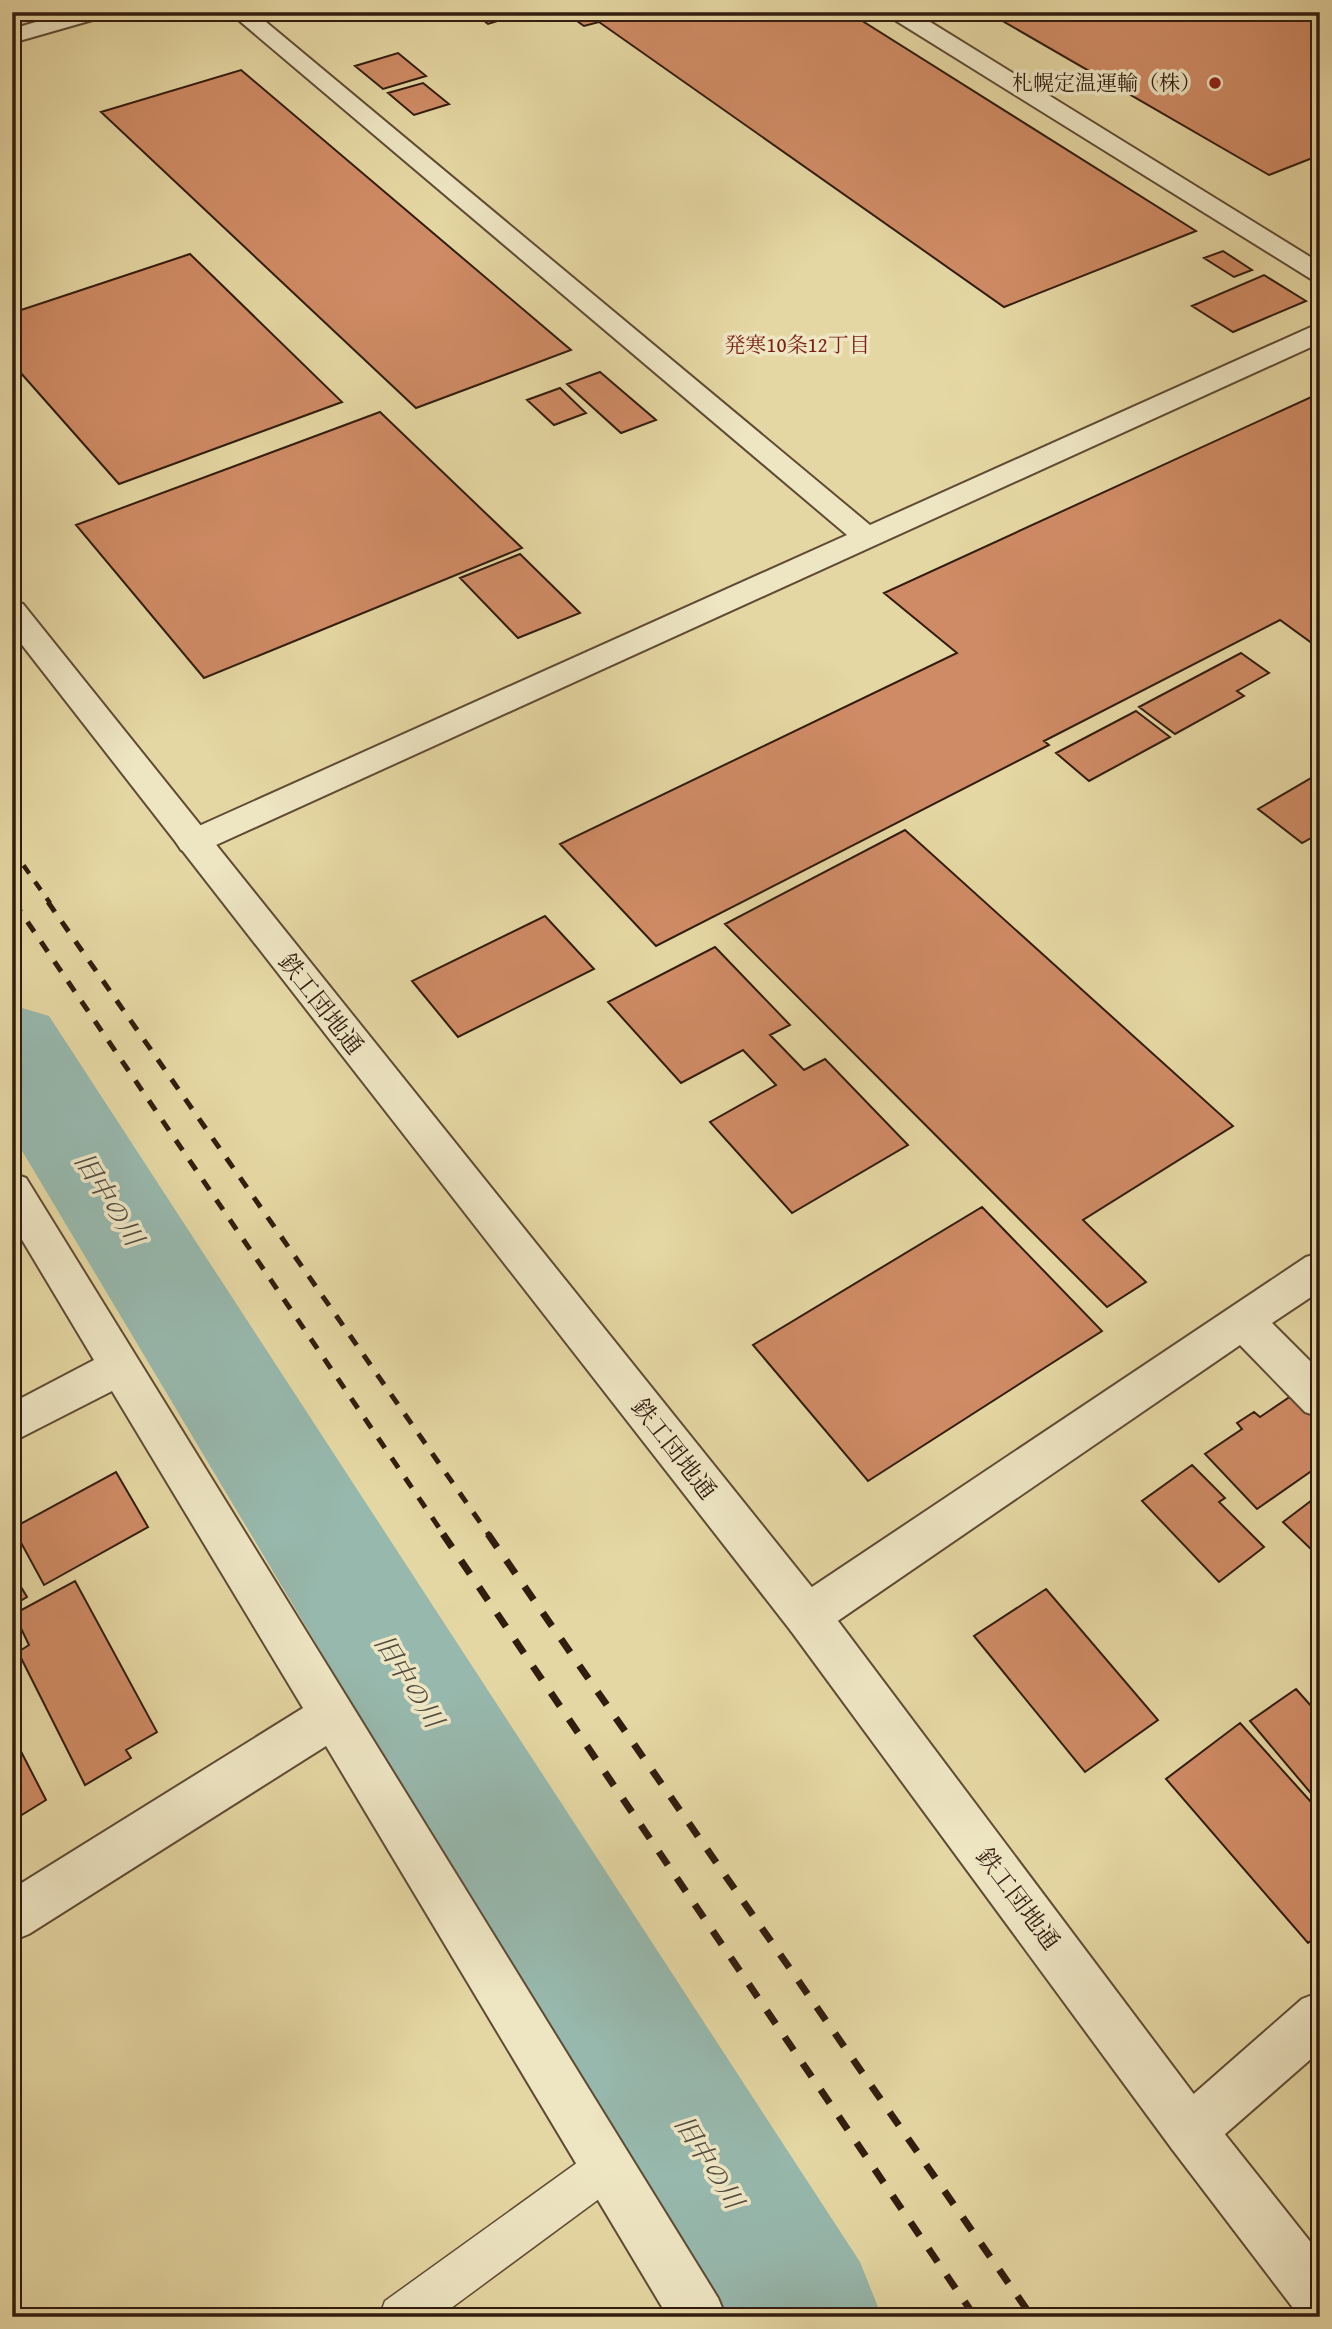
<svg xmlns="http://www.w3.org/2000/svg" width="1332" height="2329" font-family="'Gentium Book Plus','Noto Serif JP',serif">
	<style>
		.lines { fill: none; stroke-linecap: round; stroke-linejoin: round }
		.river { fill: #97b8ad; fill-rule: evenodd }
		.building { fill: #cf8b65; stroke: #321c0f; stroke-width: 2 }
		.service-casing { stroke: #5f4b34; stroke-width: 3 }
		.minor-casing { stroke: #5f4b34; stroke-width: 4 }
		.tertiary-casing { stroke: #5f4b34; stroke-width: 4 }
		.service { fill: #eee5c3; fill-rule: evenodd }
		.minor { fill: #eee5c3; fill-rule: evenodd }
		.tertiary { fill: #eee5c3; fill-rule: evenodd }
		.rail-far2 { stroke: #321c0f; stroke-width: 4.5; stroke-dasharray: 10 10; stroke-linecap: butt }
		.rail-far1 { stroke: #321c0f; stroke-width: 5; stroke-dasharray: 12 12; stroke-linecap: butt }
		.rail { stroke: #321c0f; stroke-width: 7; stroke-dasharray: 16 16; stroke-linecap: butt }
		.poi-dot { fill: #8f2418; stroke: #eee5c3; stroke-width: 2.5 }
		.labels { text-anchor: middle; stroke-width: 7; stroke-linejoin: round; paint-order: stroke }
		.far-poi-label { font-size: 21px; fill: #321c0f; stroke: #eee5c3; text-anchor: end }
		.far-neighbourhood-label { font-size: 21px; fill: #7a1f14; stroke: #eee5c3 }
		.street-label { font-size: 24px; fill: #321c0f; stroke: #eee5c3 }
		.water-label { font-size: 26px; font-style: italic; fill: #504b3e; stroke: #eee5c3 }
	</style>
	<rect width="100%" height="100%" fill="#e5d7a3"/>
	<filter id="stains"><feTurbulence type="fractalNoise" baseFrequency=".00286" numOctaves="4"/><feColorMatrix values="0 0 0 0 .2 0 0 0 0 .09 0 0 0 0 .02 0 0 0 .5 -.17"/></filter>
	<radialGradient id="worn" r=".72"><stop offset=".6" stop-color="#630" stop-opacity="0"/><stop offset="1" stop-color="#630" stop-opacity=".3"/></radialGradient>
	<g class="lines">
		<path class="river" d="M12,1005L49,1016L860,2262L882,2317H718L12,1134Z"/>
	</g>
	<path class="building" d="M473,12H524V13L488,24Z
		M564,12H848L1196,231L1004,307L599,22L584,26Z
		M987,12H1320V155L1269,175Z
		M398,53L426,76L383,89L355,66Z
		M241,70L571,350L416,408L101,112Z
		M423,83L449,104L414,115L388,93Z
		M1223,251L1252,270L1234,277L1204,258Z
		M190,254L342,402L119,484L12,363V313Z
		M1264,275L1306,301L1233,332L1192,306Z
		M600,372L656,420L621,433L567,384Z
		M560,388L586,413L554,425L527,400Z
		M1320,393V649L1280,620L1044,741L1049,745L656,946L560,844L957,653L884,593Z
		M380,412L522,548L204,678L76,525Z
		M520,554L580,613L518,638L460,578Z
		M1241,653L1269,673L1237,691L1244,696L1175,734L1139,707Z
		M1136,711L1170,737L1089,781L1056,753Z
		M1313,777L1320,781V833L1302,843L1258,809Z
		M905,830L1233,1126L1083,1220L1146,1282L1107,1307L725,924Z
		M545,916L594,969L458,1037L412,981Z
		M715,947L790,1025L770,1035L804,1070L825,1059L908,1145L792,1213L710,1122L776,1085L743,1050L681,1083L608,1002Z
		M982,1207L1102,1331L868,1481L753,1345Z
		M1294,1394L1320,1420V1465L1257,1509L1205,1454L1242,1429L1237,1423L1254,1412L1260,1417Z
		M1192,1465L1225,1498L1219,1502L1264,1547L1219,1582L1142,1501Z
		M116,1472L148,1527L44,1585L13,1528Z
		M1320,1494V1558L1283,1522Z
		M12,1572L27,1597L12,1606Z
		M75,1581L157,1732L126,1750L131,1758L85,1785L18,1652L29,1645L14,1614Z
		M1046,1589L1158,1720L1085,1772L974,1636Z
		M1296,1689L1320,1716V1804L1250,1721Z
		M1240,1723L1320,1812V1934L1308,1943L1166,1779Z
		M12,1734L46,1800L12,1821Z"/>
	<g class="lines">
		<g class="service-casing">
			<path id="service" d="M607,2145L622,2152L629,2167L622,2182L439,2317H379L385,2301L592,2152Z"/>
		</g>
		<g class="minor-casing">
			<path id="minor" d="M229,12H254L870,525L1311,327L1320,325V343L205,850L193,854L181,850L176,842L181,834L847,535Z
				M887,12H914L1320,263V282L1311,279L890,17Z
				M12,1173L26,1178L718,2298L726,2317H668L326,1746L29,1934L12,1941V1889L303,1708L112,1391L12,1442V1403L94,1360L12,1223Z
				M1320,1253V1291L1272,1323L1320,1371V1417L1305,1412L1240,1345L823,1631L807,1637L791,1631L785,1616L791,1601L1306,1257Z
				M1320,1992V2051L1208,2149L1190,2157L1172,2149L1164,2131L1172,2113L1302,1999Z"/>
		</g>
		<g class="tertiary-casing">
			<path id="tertiary" d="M70,12H106L103,17L12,43V29Z
				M12,601L23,604L823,1601L1208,2113L1320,2254V2317H1300L1172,2149L791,1631L12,632Z"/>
		</g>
		<use href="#service" class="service"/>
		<use href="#minor" class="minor"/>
		<use href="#tertiary" class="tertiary"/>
		<path class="rail-far2" d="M12,849L50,903
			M12,898L16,903"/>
		<path class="rail-far1" d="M14,902L444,1535
			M48,902L489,1535"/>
		<path class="rail" d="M443,1534L975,2317
			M488,1534L1032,2317"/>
	</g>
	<circle class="poi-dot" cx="1215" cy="83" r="7"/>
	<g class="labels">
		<g class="far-poi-label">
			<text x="1201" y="90">札幌定温運輸（株）</text>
		</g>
		<g class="far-neighbourhood-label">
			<text x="797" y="352">発寒10条12丁目</text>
		</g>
		<g class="street-label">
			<text transform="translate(321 1004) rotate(52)" y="8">鉄工団地通</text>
			<text transform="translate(674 1449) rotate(52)" y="8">鉄工団地通</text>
			<text transform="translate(1018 1899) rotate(53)" y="8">鉄工団地通</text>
		</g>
		<g class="water-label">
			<text transform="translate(109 1199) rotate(58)" y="9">旧中の川</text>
			<text transform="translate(409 1681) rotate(58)" y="9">旧中の川</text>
			<text transform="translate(709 2162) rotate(58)" y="9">旧中の川</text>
		</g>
	</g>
	<rect width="1332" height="2329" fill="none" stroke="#e5d7a3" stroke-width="42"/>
	<rect x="14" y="14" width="1304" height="2301" fill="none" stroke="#321c0f" stroke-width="3.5"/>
	<rect x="21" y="21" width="1290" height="2287" fill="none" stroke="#321c0f" stroke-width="2"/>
	<rect width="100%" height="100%" filter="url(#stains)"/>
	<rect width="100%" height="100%" fill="url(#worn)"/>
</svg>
